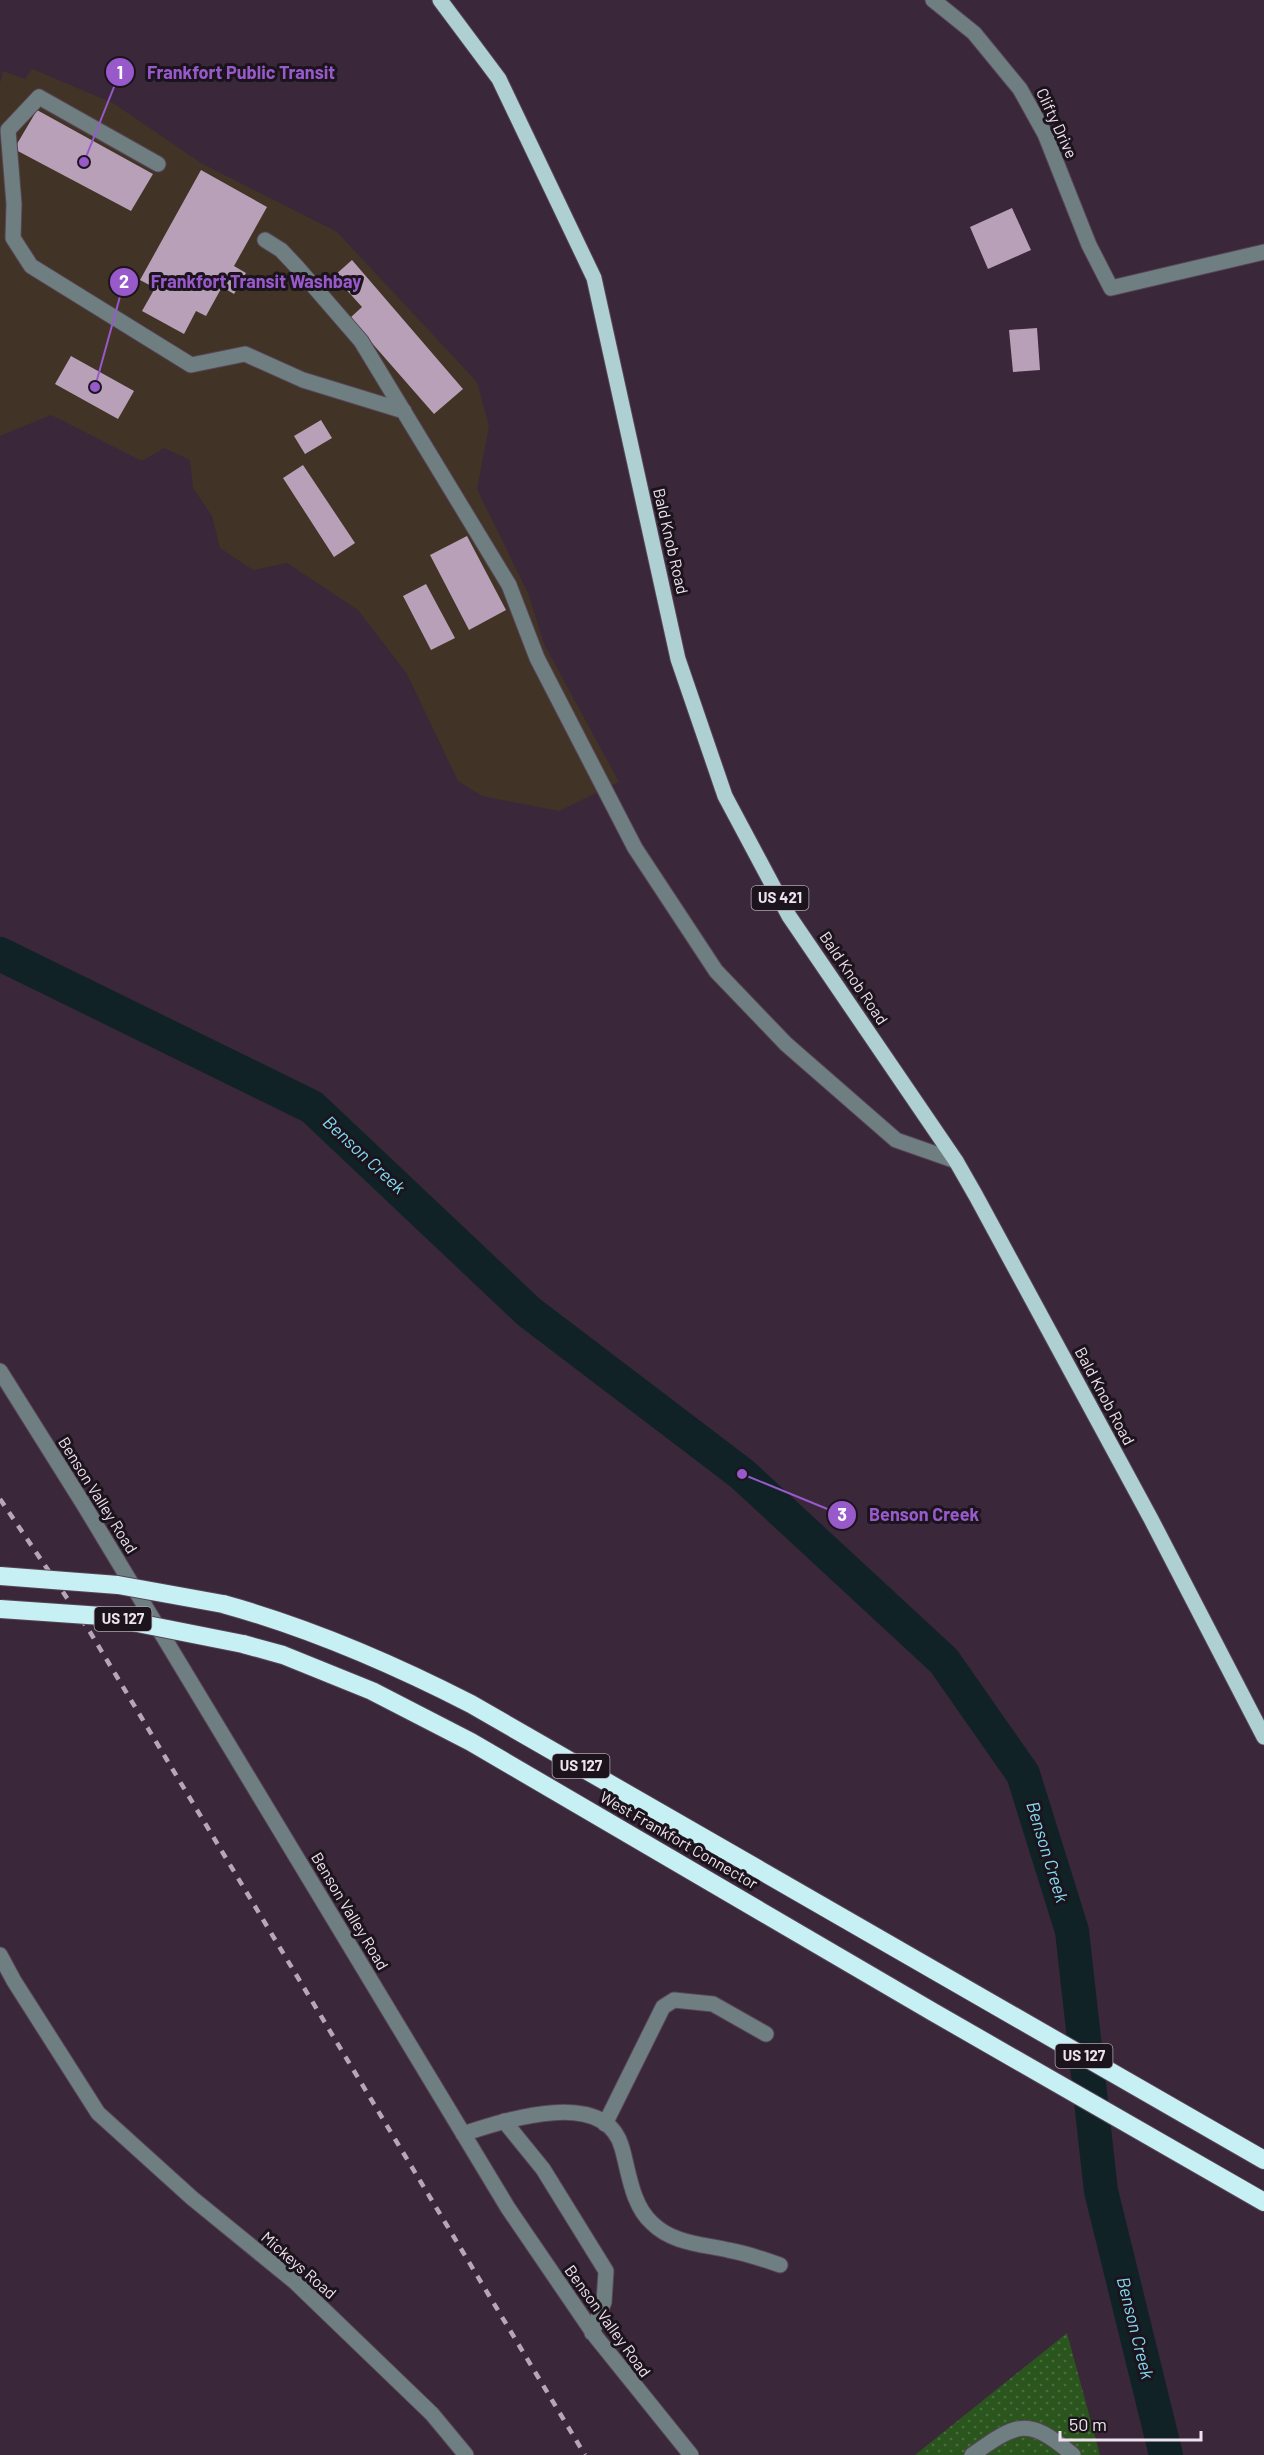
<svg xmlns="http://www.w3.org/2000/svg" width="1264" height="2455" font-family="Barlow,sans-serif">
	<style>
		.industrial { fill: #423327 }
		.park { fill: url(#park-dots) }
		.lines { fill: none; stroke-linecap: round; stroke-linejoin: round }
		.river { stroke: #112227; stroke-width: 34 }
		.building { fill: #b8a0b8 }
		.minor-casing { stroke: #574557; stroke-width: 17 }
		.major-casing { stroke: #574557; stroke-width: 17 }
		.highway-casing { stroke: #574557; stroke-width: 20 }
		.minor { stroke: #6f7f81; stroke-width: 15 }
		.major { stroke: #aed0d3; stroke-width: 15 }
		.highway { stroke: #c7f0f4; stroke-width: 18 }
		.rail { stroke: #b5a7b5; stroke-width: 4.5; stroke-dasharray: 8 8; stroke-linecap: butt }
		.highway-bridge-casing { stroke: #574557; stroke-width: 20; stroke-linecap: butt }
		.highway-bridge { stroke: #c7f0f4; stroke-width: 18 }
		.labels { text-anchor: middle; stroke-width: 6; stroke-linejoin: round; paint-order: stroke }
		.shield { fill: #1c141c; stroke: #b0a4b0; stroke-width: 1.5 }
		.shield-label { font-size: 15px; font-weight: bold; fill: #efe2ef }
		.street-label { font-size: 16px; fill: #efe2ef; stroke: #1c141c }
		.water-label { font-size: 18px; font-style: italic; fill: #82dcf4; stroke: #1c141c }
		.leader { fill: none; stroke: #985acb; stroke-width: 2 }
		.callout-dot { fill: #985acb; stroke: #1c141c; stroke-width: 2 }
		.mark-label { font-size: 18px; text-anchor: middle; font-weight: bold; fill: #fff }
		.callout-label { font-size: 18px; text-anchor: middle; font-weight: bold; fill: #985acb; stroke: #1c141c; stroke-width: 6; stroke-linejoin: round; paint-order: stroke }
	</style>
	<defs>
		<pattern id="park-dots" width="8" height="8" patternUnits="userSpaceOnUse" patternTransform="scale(1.5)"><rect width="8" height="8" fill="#2a551d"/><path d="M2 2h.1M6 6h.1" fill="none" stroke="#496d3e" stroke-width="1.8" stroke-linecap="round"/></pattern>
	</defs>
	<rect width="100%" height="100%" fill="#3a273a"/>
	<path class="industrial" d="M32,69L113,103L201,163L337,232L477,382L489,426L477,489L528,593L544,644L619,782L559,811L482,796L458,781L407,674L358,610L287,563L253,570L220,548L212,516L193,488L190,460L164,448L142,461L51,415L0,436V83L3,71L25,79Z"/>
	<path class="park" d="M1067,2333L1100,2455H915Z"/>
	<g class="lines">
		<path class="river" d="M0,954L312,1107L529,1312L742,1474L944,1661L1023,1774L1072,1931L1101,2191L1166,2455"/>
	</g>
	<path class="building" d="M37,110L153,174L131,211L14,149Z
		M201,170L267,207L234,266L246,273L234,294L222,287L206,316L196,311L184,334L142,311L155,288L140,280Z
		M1012,208L1031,250L988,269L970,227Z
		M352,260L463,389L434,414L350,318L362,307L334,276Z
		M1037,328L1040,370L1013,372L1009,330Z
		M71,356L134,391L118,419L55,384Z
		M321,420L332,438L305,454L294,436Z
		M303,465L355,543L334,557L283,478Z
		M467,536L506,610L469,630L430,555Z
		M426,584L455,638L431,650L403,596Z"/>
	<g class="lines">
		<g class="minor-casing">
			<path id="minor" d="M933,0L974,33L1020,89L1045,134L1089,245L1111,288L1264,252
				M158,164L39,97L8,130L14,204L13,238L31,266L191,365L245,354L303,380L404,411
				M265,240L281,250L297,267L361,341L509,585L537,658L635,848L716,971L786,1044L896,1140L956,1161
				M0,1371L84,1505L508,2208L596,2337L691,2455
				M0,1955L14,1981L98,2113L192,2198L295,2282L432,2414L466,2455
				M504,2121L543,2169L606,2271L604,2302L592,2333
				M605,2124L663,2007L674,2000L713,2004L766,2034
				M463,2134C503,2121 605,2086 622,2148C629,2173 632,2205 652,2223C672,2243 701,2244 728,2250C746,2253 763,2259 780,2265
				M972,2455C1017,2423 1028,2416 1073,2455"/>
		</g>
		<g class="major-casing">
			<path id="major" d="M440,0L499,79L594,278L678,659L725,796L789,916L956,1161L976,1196L1151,1519L1264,1737"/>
		</g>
		<g class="highway-casing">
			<path id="highway" d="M223,1604C310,1628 391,1663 471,1704L1264,2160
				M243,1644L283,1655L372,1691L471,1742L933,2012L1264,2202"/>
		</g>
		<use href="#minor" class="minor"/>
		<use href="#major" class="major"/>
		<use href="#highway" class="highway"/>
		<path class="rail" d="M0,1499L90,1632L585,2455"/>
		<g class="highway-bridge-casing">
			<path id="highway-bridge" d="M0,1576L118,1585L223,1604
				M0,1609L102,1616L243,1644"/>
		</g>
		<use href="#highway-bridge" class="highway-bridge"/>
	</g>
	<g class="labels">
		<g class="shield">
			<rect x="751.5" y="886" width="57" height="24" rx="4.5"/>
			<rect x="94.5" y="1607" width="57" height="24" rx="4.5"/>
			<rect x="552.5" y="1754" width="57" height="24" rx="4.5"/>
			<rect x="1055.5" y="2044" width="57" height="24" rx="4.5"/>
		</g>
		<g class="shield-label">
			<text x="780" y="903">US 421</text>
			<text x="123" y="1624">US 127</text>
			<text x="581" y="1771">US 127</text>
			<text x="1084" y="2061">US 127</text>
		</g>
		<g class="street-label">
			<text transform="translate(1057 123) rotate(65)" y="6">Clifty Drive</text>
			<text transform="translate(671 541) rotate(77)" y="6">Bald Knob Road</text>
			<text transform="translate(854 978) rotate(56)" y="6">Bald Knob Road</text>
			<text transform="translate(1105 1396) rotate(62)" y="6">Bald Knob Road</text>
			<text transform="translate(98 1495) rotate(58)" y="6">Benson Valley Road</text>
			<text transform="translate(679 1840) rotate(30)" y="6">West Frankfort Connector</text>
			<text transform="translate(350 1911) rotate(59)" y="6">Benson Valley Road</text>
			<text transform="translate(299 2265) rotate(41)" y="6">Mickeys Road</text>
			<text transform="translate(608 2321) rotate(54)" y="6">Benson Valley Road</text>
		</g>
		<g class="water-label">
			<text transform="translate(364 1155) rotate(43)" y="6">Benson Creek</text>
			<text transform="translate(1047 1852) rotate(73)" y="6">Benson Creek</text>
			<text transform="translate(1135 2328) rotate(76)" y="6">Benson Creek</text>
		</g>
	</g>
	<path class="leader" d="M84 162L120 72M95 387L124 282M742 1474L842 1515"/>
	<g class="callout-dot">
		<circle cx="84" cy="162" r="6"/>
		<circle cx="95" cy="387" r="6"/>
		<circle cx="742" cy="1474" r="6"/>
		<circle cx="120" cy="72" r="15"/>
		<circle cx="124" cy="282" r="15"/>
		<circle cx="842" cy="1515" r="15"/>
	</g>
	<g class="mark-label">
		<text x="120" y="79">1</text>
		<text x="124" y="288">2</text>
		<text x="842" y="1521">3</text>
	</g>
	<g class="callout-label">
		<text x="241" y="79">Frankfort Public Transit</text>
		<text x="256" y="288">Frankfort Transit Washbay</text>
		<text x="924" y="1521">Benson Creek</text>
	</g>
	<path d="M1060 2431v9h141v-9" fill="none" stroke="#efe2ef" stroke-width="3"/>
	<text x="1069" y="2431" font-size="18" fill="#efe2ef" stroke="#1c141c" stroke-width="4.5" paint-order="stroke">50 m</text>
</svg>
